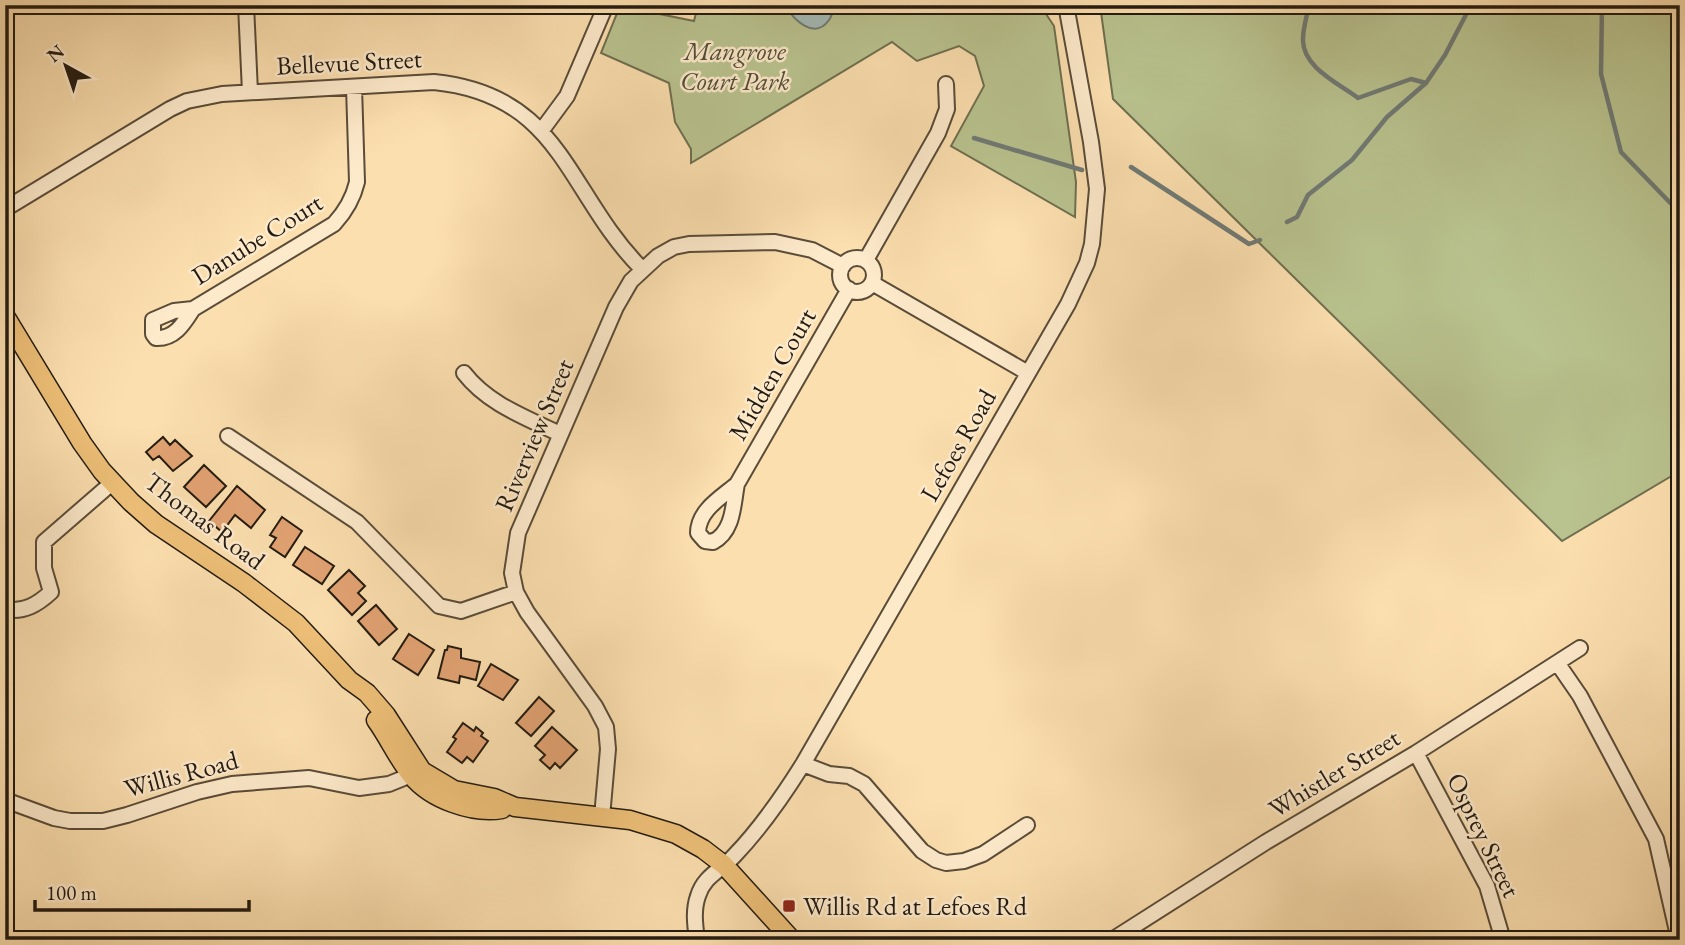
<svg xmlns="http://www.w3.org/2000/svg" width="1685" height="945" font-family="'EB Garamond',serif">
	<style>
		.green { fill: #b9c38f; stroke: #6e6f50; stroke-width: 2 }
		.water { fill: #a4bab7; stroke: #707a75; stroke-width: 2 }
		.lines { fill: none; stroke-linecap: round; stroke-linejoin: round }
		.stream { stroke: #707a75; stroke-width: 4.5 }
		.building { fill: #e3a373; stroke: #231b12; stroke-width: 2 }
		.minor-casing { stroke: #594c39; stroke-width: 18 }
		.major-casing { stroke: #231b12; stroke-width: 21 }
		.minor { stroke: #fdeacb; stroke-width: 14 }
		.major { stroke: #eec078; stroke-width: 18 }
		.poi-dot { fill: #8f2418; stroke: #fdeacb; stroke-width: 2.5 }
		.labels { text-anchor: middle; stroke-width: 5; stroke-linejoin: round; paint-order: stroke }
		.park-label { font-size: 26px; font-style: italic; fill: #504d38; stroke: #fdeacb }
		.street-label { font-size: 26px; fill: #231b12; stroke: #fdeacb }
		.poi-label { font-size: 26px; fill: #231b12; stroke: #fdeacb; text-anchor: start }
	</style>
	<rect width="100%" height="100%" fill="#fcdfaf"/>
	<filter id="stains"><feTurbulence type="fractalNoise" baseFrequency=".00286" numOctaves="4"/><feColorMatrix values="0 0 0 0 .2 0 0 0 0 .09 0 0 0 0 .02 0 0 0 .5 -.17"/></filter>
	<radialGradient id="worn" r=".72"><stop offset=".6" stop-color="#630" stop-opacity="0"/><stop offset="1" stop-color="#630" stop-opacity=".3"/></radialGradient>
	<path class="green" d="M698,5H1040L1054,26L1076,182L1075,217L951,146L984,86L975,56L959,46L917,61L892,42L691,163V149L675,122L669,83L601,53L620,6L694,21Z
		M1100,5H1680V471L1562,541L1113,99Z"/>
	<path class="water" d="M785,5H836C833,10 832,16 829,20C814,41 793,19 785,5Z"/>
	<g class="lines">
		<path class="stream" d="M1309,5C1307,16 1303,28 1303,39C1302,67 1338,83 1358,98L1411,79L1426,83L1445,55L1471,5
			M1602,5L1601,74L1621,152L1680,213
			M974,138L1082,170
			M1131,167L1249,244L1260,240
			M1287,222L1297,217L1308,195L1352,160L1387,117L1426,83"/>
	</g>
	<path class="building" d="M163,437L170,445L175,440L192,456L173,471L159,456L153,460L146,452Z
		M204,465L226,486L206,507L184,487Z
		M237,486L265,510L251,528L235,515L222,532L209,521Z
		M282,517L302,531L285,557L270,547L276,538L270,535Z
		M305,547L334,566L322,584L293,565Z
		M349,570L365,586L358,593L366,601L352,615L328,590Z
		M376,605L397,629L379,645L358,621Z
		M409,634L434,650L418,675L393,659Z
		M448,646L461,649V658L480,662L476,680L460,676L459,683L438,678L445,650H447Z
		M491,664L518,680L503,700L478,686Z
		M539,697L554,711L531,736L516,723Z
		M463,723L474,731L476,727L483,733L481,736L488,741L473,762L467,757L462,763L447,752L456,739L453,737Z
		M552,727L577,750L560,768L555,763L550,769L540,760L545,755L535,746Z"/>
	<g class="lines">
		<g class="minor-casing">
			<path id="minor" d="M246,5L250,92
				M542,130L567,96L606,5
				M5,209L170,109L187,101L222,94L434,82C563,95 566,193 642,269
				M840 275a17 17 0 1 1 34 0a17 17 0 1 1-34 0Z
				M866,260L938,133L947,109L946,84
				M872,283L1028,373
				M193,309C184,323 175,339 156,338L153,334V320L174,311L193,309L334,224C346,211 353,199 357,182L354,87
				M464,373C488,404 525,417 560,434
				M228,436L357,522L439,606L461,611L516,592
				M737,484C722,497 698,510 698,533L705,541L713,542C734,531 733,504 737,484L849,289
				M5,609C24,613 38,604 51,592L44,568V542L113,482
				M1558,664L1580,696L1656,839L1679,940
				M1416,753L1487,886L1503,940
				M803,764L829,774L849,776L864,784L922,851L936,860L946,863L964,861L983,854L1027,825
				M5,800L54,818L70,821H103L127,815L197,792L232,784L309,778L359,788L389,784L421,771
				M602,817L608,749L606,727L595,706L527,612L516,592L512,573L518,533L616,307L631,281L658,256L674,247L689,244L775,242L812,250L843,266
				M697,940C695,925 693,910 698,896C704,876 720,871 734,856C760,829 783,796 803,764L1068,304L1087,263L1092,244L1097,189L1091,142L1066,5
				M1112,940L1266,842L1416,753L1580,648"/>
		</g>
		<g class="major-casing">
			<path id="major" d="M5,316L82,443L102,471L131,502L156,524L244,583L296,623L349,680L367,693L386,715L422,771L454,790L494,798L515,807L630,820L676,834L703,849L724,865L792,940
				M376,720C389,738 398,759 412,776C431,799 472,814 502,809"/>
		</g>
		<use href="#minor" class="minor"/>
		<use href="#major" class="major"/>
	</g>
	<rect class="poi-dot" x="782" y="899" width="14" height="14" rx="3.5"/>
	<g class="labels">
		<g class="park-label">
			<text x="735" y="60">Mangrove<tspan x="735" dy="30">Court Park</tspan></text>
		</g>
		<g class="street-label">
			<text transform="translate(349 62) rotate(-3)" y="9">Bellevue Street</text>
			<text transform="translate(257 239) rotate(-32)" y="9">Danube Court</text>
			<text transform="translate(772 374) rotate(-60)" y="9">Midden Court</text>
			<text transform="translate(534 435) rotate(-67)" y="9">Riverview Street</text>
			<text transform="translate(958 445) rotate(-60)" y="9">Lefoes Road</text>
			<text transform="translate(205 521) rotate(37)" y="9">Thomas Road</text>
			<text transform="translate(1334 773) rotate(-31)" y="9">Whistler Street</text>
			<text transform="translate(181 774) rotate(-15)" y="9">Willis Road</text>
			<text transform="translate(1484 835) rotate(64)" y="9">Osprey Street</text>
		</g>
		<g class="poi-label">
			<text x="803" y="915">Willis Rd at Lefoes Rd</text>
		</g>
	</g>
	<rect width="1685" height="945" fill="none" stroke="#fcdfaf" stroke-width="28"/>
	<rect x="7" y="7" width="1671" height="931" fill="none" stroke="#231b12" stroke-width="3.5"/>
	<rect x="14" y="14" width="1657" height="917" fill="none" stroke="#231b12" stroke-width="2"/>
	<g transform="translate(66 66) rotate(320)" stroke="#fdeacb" stroke-width="5" paint-order="stroke">
	<path d="M0-5L12 26L0 18L-12 26Z" fill="#231b12"/>
	<text y="-10" font-size="19" font-weight="bold" text-anchor="middle" fill="#231b12">N</text>
	</g>
	<path d="M35 900v10h214v-10" fill="none" stroke="#231b12" stroke-width="3.5"/>
	<text x="46" y="900" font-size="21" fill="#231b12" stroke="#fdeacb" stroke-width="5" paint-order="stroke">100 m</text>
	<rect width="100%" height="100%" filter="url(#stains)"/>
	<rect width="100%" height="100%" fill="url(#worn)"/>
</svg>
